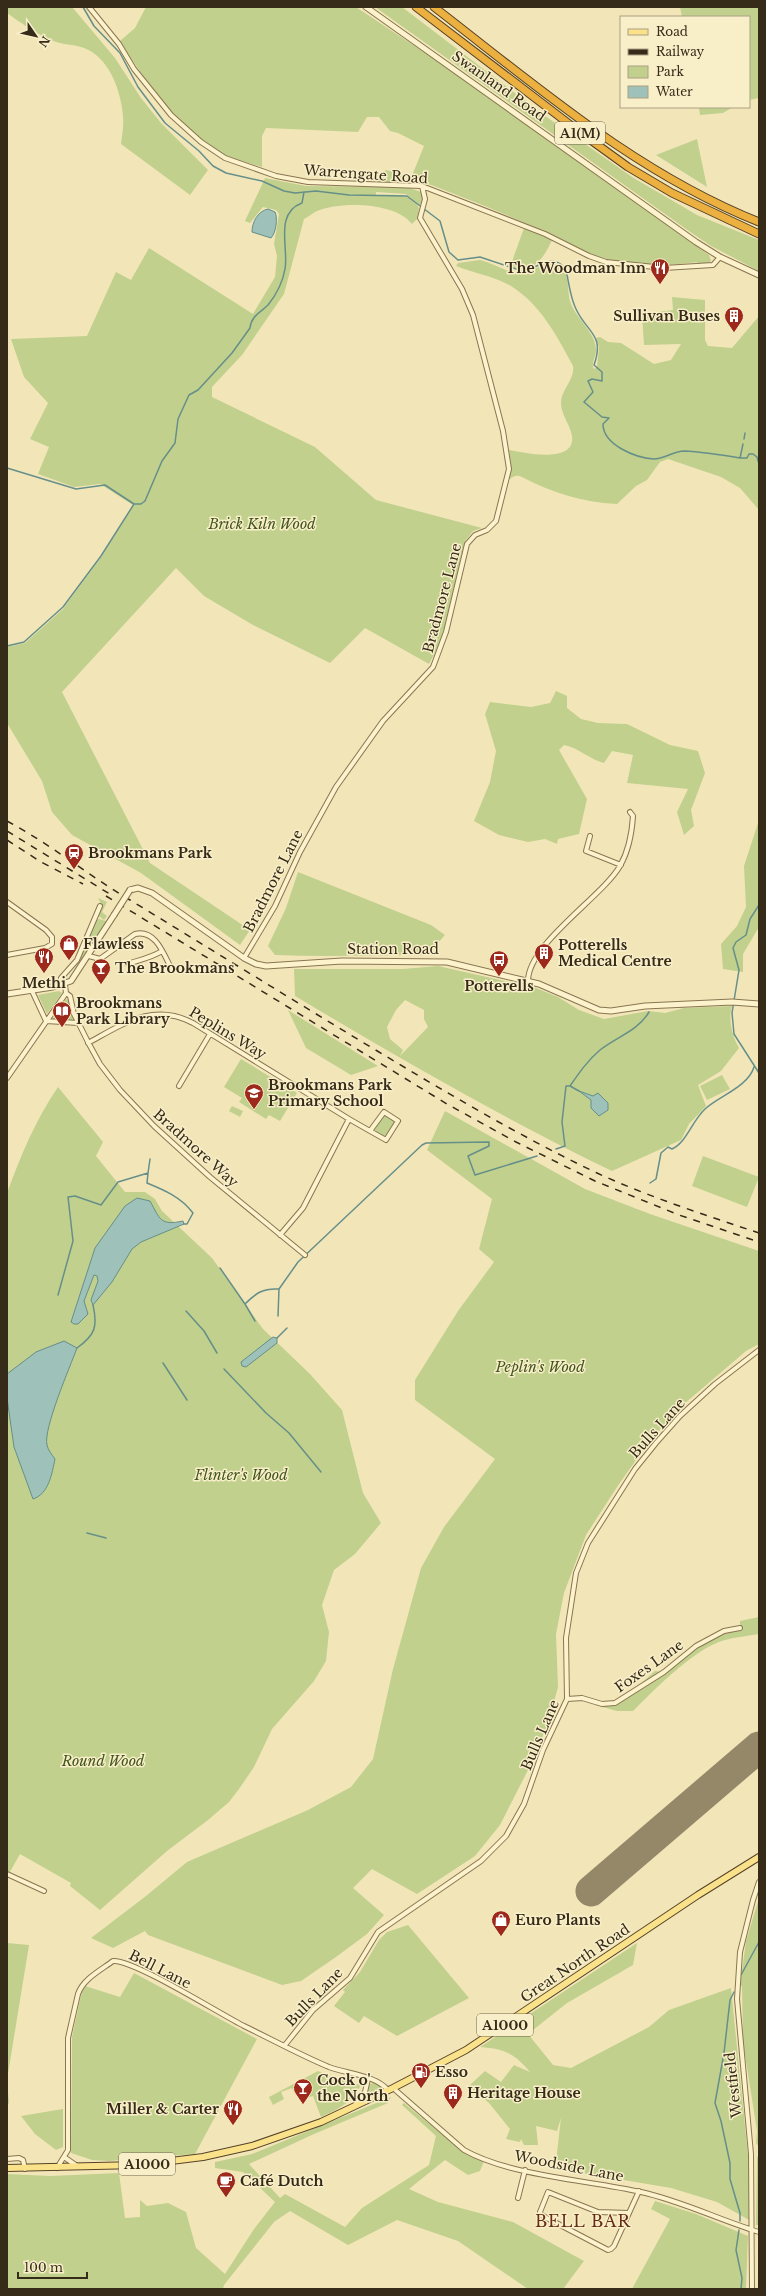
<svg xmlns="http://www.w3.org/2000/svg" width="766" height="2296" font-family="'Libre Baskerville',serif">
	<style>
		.green { fill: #c1d08d; fill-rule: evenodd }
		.water { fill: #9ec1ba; stroke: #668f89 }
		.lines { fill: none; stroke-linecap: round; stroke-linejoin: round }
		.stream { stroke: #668f89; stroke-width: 1.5 }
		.runway { stroke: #948869; stroke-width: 31 }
		.minor-casing { stroke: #897552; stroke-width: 6 }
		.tertiary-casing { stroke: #897552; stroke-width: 7 }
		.primary-casing { stroke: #564228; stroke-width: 8 }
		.motorway-casing { stroke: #564228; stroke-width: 9 }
		.minor { stroke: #fcf2cc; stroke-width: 4 }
		.tertiary { stroke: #fcf2cc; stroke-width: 5 }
		.primary { stroke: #fae28b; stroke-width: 6 }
		.motorway { stroke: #ebb03f; stroke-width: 7 }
		.rail { stroke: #362a19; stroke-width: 1.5; stroke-dasharray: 7 7; stroke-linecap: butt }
		.tertiary-bridge-casing { stroke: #897552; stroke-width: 7; stroke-linecap: butt }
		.tertiary-bridge { stroke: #fcf2cc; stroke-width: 5 }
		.labels { text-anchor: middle; stroke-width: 3; stroke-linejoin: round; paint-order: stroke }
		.shield { fill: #f8efc9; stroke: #70654e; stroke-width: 1 }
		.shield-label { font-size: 13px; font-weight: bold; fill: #362a19 }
		.street-label { font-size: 14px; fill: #362a19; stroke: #f8efc9 }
		.poi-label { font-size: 14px; font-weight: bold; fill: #362a19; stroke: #f8efc9; text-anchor: start }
		.park-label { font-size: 14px; font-style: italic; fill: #42551e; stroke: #f8efc9 }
		.quarter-label { font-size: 16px; letter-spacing: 1px; fill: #672e15; stroke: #f8efc9 }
	</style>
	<rect width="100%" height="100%" fill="#f2e6b9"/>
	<path class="green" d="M7,7H72L78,14L115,58L141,98L161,123L208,170L190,195L121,144C122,135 124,125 123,116C121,91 109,57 84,48C74,44 61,45 51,40C35,33 21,23 7,13Z
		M146,7H356L434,59L709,255L711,261L709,264L698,266L697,262C664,267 623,266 591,254C574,247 559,237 542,230C499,212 455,193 411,178L424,146L398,133L390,131L379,117H367L358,132L266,128L262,136V167C246,162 227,158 213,149C178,126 142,77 120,41L135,28Z
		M375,7H402L541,113L632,177L697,215L759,240V271L711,246L686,229Z
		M680,7H759V98L749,100V17H682Z
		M699,107H733L723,113L700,115Z
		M697,139L707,187L656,155Z
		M386,170L403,175L402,177L414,184L377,182L380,175Z
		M265,178L306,186L407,187L421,192L423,199L420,205L406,194L376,192V195C391,195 412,192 419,208L417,219L412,224C396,202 340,201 317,211C313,213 308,217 304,219L284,294L242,355L212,387V397L315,447L376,500L482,528L473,531L465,541L441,641L429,664L365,628L330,663L253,625L204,596L176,568L62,692L150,863L250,930L240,945L141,873L72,835L52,812L42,781L7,723V647L25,643L63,609L102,556L133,505L100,484L74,487L38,474L49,447L30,439L48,403L24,377L11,339L87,336L116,272L131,280L149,248L253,314L275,277L277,256L274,244L279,214L276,210L263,207L250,223L245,221Z
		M524,228L552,240C544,258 532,276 510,267Z
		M480,260C494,263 511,275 523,274C535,272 545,258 557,264C570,270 567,289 570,301C575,318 595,331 596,349C597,356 590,363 594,369L597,367L599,347L596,338L600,337L608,342L621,343L654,364L671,360L681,344L644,345L642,314L673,310L672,297L705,300V340L708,346L732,348L759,316V510L740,488L721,477L668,459L660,462L647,480L636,486L617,504C581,502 553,493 522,477C516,474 513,477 508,480L511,466L509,450C524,453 576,464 572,436C570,424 561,415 561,403C561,389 575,380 573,366C557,336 541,305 511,286C496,277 474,273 456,266L458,263Z
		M556,691L567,696V708L581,719L598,723L627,724L670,745L698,751L705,773L691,810L694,826L684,835L677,812L688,789L627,783L633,755L612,751L604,763C589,759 579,748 564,745L559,750L587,799L579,834L558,839L557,844L545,839L528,842L499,835L474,821L490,782L496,751L485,714L490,702L531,707L550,703Z
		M759,820V927L743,954V972L723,969L721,944L737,926L746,907L744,866Z
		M298,872L431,925L445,935L427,955C377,955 326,957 275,955L268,946L286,908Z
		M98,898L107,902L102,912L107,916L104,920L99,916L102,906Z
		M99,919L106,921L81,961L80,958L96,921Z
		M438,966L536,988L558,997L579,1010L604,1019L648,1011L665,1013L684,1008L732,1006C728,1019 732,1036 739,1048L721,1071L698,1085L706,1106L689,1124L681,1140L612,1171C502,1118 399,1058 295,996L294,969H403ZM405,1000L424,1010V1019L428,1027L400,1056L403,1050L390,1039L387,1027L396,1010Z
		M59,991L62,993L47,1014L38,995Z
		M66,999L69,1000L73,1020H52L55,1015L60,1018L63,1013L58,1010Z
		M288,1010L378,1066L351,1075L306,1048Z
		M241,1059L297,1093L280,1121L269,1115L266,1119L239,1102L242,1098L224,1087Z
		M722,1075L730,1089L707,1100L700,1086Z
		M58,1087L103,1142L96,1156L125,1192H145L155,1199L162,1211L212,1258L263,1329L310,1374L342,1410L363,1493L381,1523L355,1554L334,1570L322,1605L329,1632L326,1661L314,1681L272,1729L254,1767L239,1789L229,1802L208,1820L167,1851L100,1910L70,1886L71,1883L20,1854L7,1877V1193C21,1155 35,1121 58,1087Z
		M232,1106L243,1111L240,1117L229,1111Z
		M445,1111L585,1189L650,1214L759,1251V1344L746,1351L677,1410L646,1446L619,1484L586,1535L564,1593L556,1634L558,1687L548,1724L529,1768L500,1825L475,1856L417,1894L372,1869L353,1888L384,1915L367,1934L336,1957L301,1981L282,1985L148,1935L145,1931L113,1948L91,1938L146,1896L187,1862L308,1810L351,1787L373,1759L393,1669L421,1568L444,1527L495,1459L415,1400V1380L458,1311L494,1262L479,1249L492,1199L427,1150Z
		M385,1114L396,1121L385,1137L377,1133L374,1128Z
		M703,1156L759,1177L747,1207L692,1186Z
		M759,1617V1634C748,1636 736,1637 725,1640C696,1647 655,1689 633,1711H617L595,1705L597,1702C625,1703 635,1688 655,1671L664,1672C687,1653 711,1636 740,1628V1621Z
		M759,1898V2147L756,2143L757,2131L743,2042L742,1986H740L746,1941Z
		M408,1925L469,1998L397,2036L364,2016L359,2023L334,2006L345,1992L343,1990L360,1972L379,1940L387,1932Z
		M7,1943L29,1945L7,2080L9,2104L7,2102Z
		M637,1943L633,1965L567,2003L528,2034L553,2065L571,2068L649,2027L669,2010L731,1988L749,2166V2220L717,2202L671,2188L558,2169L557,2153L561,2118L557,2131L536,2126L538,2145H524L521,2139L520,2142L506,2139L510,2129L489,2103L469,2086L485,2071L501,2082L514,2065L530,2072C514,2053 505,2049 480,2047Z
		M134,1973L257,2039L195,2154L109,2161L92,2160L71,2153L72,2037L82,1991L85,1986L120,1997Z
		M318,2071L333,2078L361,2085C351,2103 339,2109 321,2117L313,2096L303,2099L300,2092L295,2094L292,2088L281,2092L284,2099L273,2105L269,2097Z
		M373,2083L382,2087V2089L363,2098L370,2084Z
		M391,2097L388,2103L314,2134L249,2164L280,2198L285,2194L345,2227L362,2208L429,2165L436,2136L402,2105L404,2103L467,2155L484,2161L480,2171L468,2175L445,2160L409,2189L438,2202L513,2222L584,2261L563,2289H528L458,2241L397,2220L348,2245L290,2211L274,2222L224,2285L223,2289H7V2174L50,2176L119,2173L125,2218L140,2217V2200L147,2206L168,2203L186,2212L196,2248L225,2274L254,2229L275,2202L243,2172L215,2168V2162L252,2154Z
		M63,2109V2147L56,2150L35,2134L21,2116Z
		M759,2156V2225H756L757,2157Z
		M655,2201L696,2214L748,2236L746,2289H632L670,2219L651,2209Z"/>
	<path class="water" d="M268,209L275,212C278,218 276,233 271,238L252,232C252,222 258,211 268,209Z
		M579,1091L593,1096L598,1093L608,1103V1110L599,1116L591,1108V1100Z
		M137,1198L150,1201C160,1219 160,1226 183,1221L184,1224L141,1242L132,1249L112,1282L93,1305L91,1300L98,1281L97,1276L94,1275L84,1301L88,1314L78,1324H74L71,1322L95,1248L125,1206Z
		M273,1337L277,1338V1343L246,1367L242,1366L241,1362Z
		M64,1341L77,1348C70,1367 43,1429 47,1445C48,1450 52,1455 55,1459C52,1473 49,1494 33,1499L14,1447L7,1398V1374L36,1352Z"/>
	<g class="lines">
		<path class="stream" d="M83,7L94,26L120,53L138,87L165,123L199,151L213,166L226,173L262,181L284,191L295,193L316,191L349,195L407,196L440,221L449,252L458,260L480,257L522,271C538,269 553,251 566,270C569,283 570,297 576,309C587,333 605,334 594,365L602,372V381L592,379L588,381L593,392L584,402L602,417L609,418L603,424C603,445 636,458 654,459C664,459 674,451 684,451C703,452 722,455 740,458
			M744,439L745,433
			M743,444L740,458H747L749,454H753L757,457L759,464
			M7,468L76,489L105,485L134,504
			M7,646L24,642L63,607L101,556L134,504H141L145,501L162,461L175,443L178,419L189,395L198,390L232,353L250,328C251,316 261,312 268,305C276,295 283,281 285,269C289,249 274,213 302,203L304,192
			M759,905L750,919L746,935L736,942L733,948L739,970L732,1013L734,1034L759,1073
			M570,1086L579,1091
			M556,1149L565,1146L562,1122L566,1086H570C579,1073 588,1060 600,1050C616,1037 638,1031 649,1012
			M148,1173L150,1159
			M650,1183L656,1179L661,1153L668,1147L672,1149C687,1142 692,1121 705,1109C719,1096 748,1087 754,1067
			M220,1268L245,1304
			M58,1295L73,1241L68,1197L75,1196L101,1205L118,1182L148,1173L147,1183C164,1190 181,1197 193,1213L187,1224H184
			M186,1311L204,1331L217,1353
			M278,1316L279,1289L298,1262L422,1145L426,1143L489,1142V1146L468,1156L475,1175L537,1156
			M255,1321L245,1304C256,1293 263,1288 279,1289
			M277,1338L287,1328
			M77,1348C95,1335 98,1327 93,1305
			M163,1363L187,1400
			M224,1369L266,1413L289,1433L321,1472
			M87,1533L106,1538
			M741,1975L759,1942
			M734,1992L730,2000L724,2053L715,2103L721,2121L730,2163V2179L740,2213V2221
			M739,2230L736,2250L742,2278L741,2289
			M109,2289H133"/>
		<path class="runway" d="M591,1891L759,1747"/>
		<g class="minor-casing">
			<path id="minor" d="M89,7L119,44L134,69L171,115L201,142L225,158L276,176L308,182L422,186L545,234L589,256L606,262L664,268L713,265L720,257
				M590,836L586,851L621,865
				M7,902L46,930L52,937V944L45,948L7,955
				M89,956L100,959L135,934C156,929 164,955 172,970
				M244,958L275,906L300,852L336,787L383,721L433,667L446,632L467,544L475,535L487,530L496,521L509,469L503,431L473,315L462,289L420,218L425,199L422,186
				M127,964C139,960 151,958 162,951
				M528,981C528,944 602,897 620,866C628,852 632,832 633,816L630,812
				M61,986V978L77,960L100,906
				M32,991L46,1021L78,1023
				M66,993L70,996L74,1014L89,1044L100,1064L120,1090L154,1126L210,1177L305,1255
				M88,1043C123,1024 153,1002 193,1023L349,1119L303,1208L280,1235
				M7,1078L64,996L66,993L65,985
				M179,1086L210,1034
				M384,1112L398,1121L386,1140L370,1131Z
				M349,1119L370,1131
				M567,1699L582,1698L602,1704L615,1703L664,1672L696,1646L724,1631L740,1628
				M7,1874L44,1891
				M285,2045L313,2010L350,1978L378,1932L481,1861L506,1836L524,1804L543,1750L567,1699L566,1638L576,1573L588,1543L635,1469L656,1443L680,1416L715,1384L759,1350
				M393,2088L464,2150C510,2176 588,2180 641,2192C682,2201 719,2220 759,2232
				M355,2105L365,2092L368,2079
				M64,2157L77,2166
				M7,2159L19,2158L23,2160L25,2169
				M57,2168L68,2150V2038L78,1994C83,1979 101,1970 113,1961C133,1959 220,2014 244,2026C271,2039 302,2056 329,2067C348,2074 375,2075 388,2090
				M518,2198L525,2170
				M629,2213L598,2212L548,2192L540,2212L541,2215L608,2250L611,2249L614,2246L639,2191
				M752,2289L751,2154L737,1999L740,1952L753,1900L759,1882"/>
		</g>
		<g class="tertiary-casing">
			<path id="tertiary" d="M366,7L696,242L720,257L759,275
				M130,890L138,888L152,893L244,958L256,964L266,966L342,961L447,962L539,984L599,1010L611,1011L645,1006L732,1002L759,1004
				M7,994L53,987L71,981L114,915"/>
		</g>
		<g class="primary-casing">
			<path id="primary" d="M7,2168L139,2165L203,2157L252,2146L321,2122L393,2088L466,2050L698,1895L759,1857"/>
		</g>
		<g class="motorway-casing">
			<path id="motorway" d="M416,7L581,133L628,167L672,193L759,234
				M434,7C538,87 636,173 759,222"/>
		</g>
		<use href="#minor" class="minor"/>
		<use href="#tertiary" class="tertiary"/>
		<use href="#primary" class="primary"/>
		<use href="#motorway" class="motorway"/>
		<path class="rail" d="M7,821C50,844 88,875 130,900C207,947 283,994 359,1040C437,1087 515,1134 597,1173C649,1197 705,1215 759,1233
			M7,831L113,896
			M7,840L41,862L83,884
			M106,896L447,1104L516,1142L595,1181L679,1215L759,1242"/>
		<g class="tertiary-bridge-casing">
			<path id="tertiary-bridge" d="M114,915L130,890"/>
		</g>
		<use href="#tertiary-bridge" class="tertiary-bridge"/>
	</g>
	<defs>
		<g id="restaurant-pin" transform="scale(1)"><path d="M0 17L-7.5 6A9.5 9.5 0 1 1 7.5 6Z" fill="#9d291d" stroke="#f8efc9"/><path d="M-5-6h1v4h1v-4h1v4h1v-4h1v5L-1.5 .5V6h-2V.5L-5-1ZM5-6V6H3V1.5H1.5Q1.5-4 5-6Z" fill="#fff"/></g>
		<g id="building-pin" transform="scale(1)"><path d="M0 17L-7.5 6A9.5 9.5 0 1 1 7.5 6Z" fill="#9d291d" stroke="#f8efc9"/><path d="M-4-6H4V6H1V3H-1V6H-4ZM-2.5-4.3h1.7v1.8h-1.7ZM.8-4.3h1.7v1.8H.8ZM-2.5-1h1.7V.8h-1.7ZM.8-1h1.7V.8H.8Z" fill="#fff"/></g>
		<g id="station-pin" transform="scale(1)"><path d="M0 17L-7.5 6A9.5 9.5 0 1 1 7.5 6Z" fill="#9d291d" stroke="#f8efc9"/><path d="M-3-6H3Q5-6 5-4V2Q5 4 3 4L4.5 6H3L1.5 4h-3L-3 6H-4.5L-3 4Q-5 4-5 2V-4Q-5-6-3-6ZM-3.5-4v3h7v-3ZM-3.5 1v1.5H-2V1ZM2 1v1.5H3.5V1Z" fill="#fff"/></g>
		<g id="shop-pin" transform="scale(1)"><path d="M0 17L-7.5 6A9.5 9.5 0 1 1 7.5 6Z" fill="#9d291d" stroke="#f8efc9"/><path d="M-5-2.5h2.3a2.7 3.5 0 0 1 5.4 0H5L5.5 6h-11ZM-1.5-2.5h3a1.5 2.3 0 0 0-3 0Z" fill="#fff"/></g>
		<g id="bus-pin" transform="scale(1)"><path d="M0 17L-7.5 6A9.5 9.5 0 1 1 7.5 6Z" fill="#9d291d" stroke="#f8efc9"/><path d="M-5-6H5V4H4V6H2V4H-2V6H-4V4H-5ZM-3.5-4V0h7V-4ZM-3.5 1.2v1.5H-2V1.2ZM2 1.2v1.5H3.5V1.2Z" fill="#fff"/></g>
		<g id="bar-pin" transform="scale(1)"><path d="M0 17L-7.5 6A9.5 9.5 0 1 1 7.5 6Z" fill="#9d291d" stroke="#f8efc9"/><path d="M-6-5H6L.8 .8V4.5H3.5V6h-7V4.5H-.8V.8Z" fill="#fff"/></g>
		<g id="library-pin" transform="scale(1)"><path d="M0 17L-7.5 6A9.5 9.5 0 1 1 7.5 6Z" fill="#9d291d" stroke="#f8efc9"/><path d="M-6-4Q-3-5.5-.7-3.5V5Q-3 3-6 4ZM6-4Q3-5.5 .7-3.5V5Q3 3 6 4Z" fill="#fff"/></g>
		<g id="school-pin" transform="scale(1)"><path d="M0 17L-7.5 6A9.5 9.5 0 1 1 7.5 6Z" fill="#9d291d" stroke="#f8efc9"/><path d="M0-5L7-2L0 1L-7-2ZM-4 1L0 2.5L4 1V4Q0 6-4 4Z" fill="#fff"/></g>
		<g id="fuel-pin" transform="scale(1)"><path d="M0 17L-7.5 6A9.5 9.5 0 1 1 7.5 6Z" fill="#9d291d" stroke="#f8efc9"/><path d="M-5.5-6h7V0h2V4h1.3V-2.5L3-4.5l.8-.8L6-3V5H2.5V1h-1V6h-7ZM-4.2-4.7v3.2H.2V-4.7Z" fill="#fff"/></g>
		<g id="cafe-pin" transform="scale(1)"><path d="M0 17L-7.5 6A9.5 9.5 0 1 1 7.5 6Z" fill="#9d291d" stroke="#f8efc9"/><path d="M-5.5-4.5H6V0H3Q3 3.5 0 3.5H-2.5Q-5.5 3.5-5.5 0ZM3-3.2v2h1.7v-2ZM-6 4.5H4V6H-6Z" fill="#fff"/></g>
	</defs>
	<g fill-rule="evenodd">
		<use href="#restaurant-pin" x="660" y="268"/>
		<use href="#building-pin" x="734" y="316"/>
		<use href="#station-pin" x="74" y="853"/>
		<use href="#shop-pin" x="69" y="944"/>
		<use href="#building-pin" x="544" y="953"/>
		<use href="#restaurant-pin" x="44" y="957"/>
		<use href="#bus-pin" x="499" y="960"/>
		<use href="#bar-pin" x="101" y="968"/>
		<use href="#library-pin" x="62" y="1011"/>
		<use href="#school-pin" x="254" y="1093"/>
		<use href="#shop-pin" x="501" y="1920"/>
		<use href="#fuel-pin" x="421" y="2072"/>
		<use href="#bar-pin" x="303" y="2088"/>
		<use href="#building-pin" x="453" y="2093"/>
		<use href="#restaurant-pin" x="233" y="2109"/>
		<use href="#cafe-pin" x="226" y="2181"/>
	</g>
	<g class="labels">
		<g class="shield">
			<rect x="555" y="122" width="50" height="22" rx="3"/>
			<rect x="477" y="2014" width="56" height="22" rx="3"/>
			<rect x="119" y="2153" width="56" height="22" rx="3"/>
		</g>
		<g class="shield-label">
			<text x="580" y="138">A1(M)</text>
			<text x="505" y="2030">A1000</text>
			<text x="147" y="2169">A1000</text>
		</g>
		<g class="street-label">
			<text transform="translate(499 86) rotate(35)" y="5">Swanland Road</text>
			<text transform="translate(366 174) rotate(4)" y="5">Warrengate Road</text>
			<text transform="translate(442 598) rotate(-75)" y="5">Bradmore Lane</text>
			<text transform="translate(273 881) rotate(-63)" y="5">Bradmore Lane</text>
			<text x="393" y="954">Station Road</text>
			<text transform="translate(228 1033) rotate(31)" y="5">Peplins Way</text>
			<text transform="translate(196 1148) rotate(42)" y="5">Bradmore Way</text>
			<text transform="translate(657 1428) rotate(-48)" y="5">Bulls Lane</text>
			<text transform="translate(649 1666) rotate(-35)" y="5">Foxes Lane</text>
			<text transform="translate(540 1735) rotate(-67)" y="5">Bulls Lane</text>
			<text transform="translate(575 1963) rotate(-34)" y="5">Great North Road</text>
			<text transform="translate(160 1969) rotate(27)" y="5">Bell Lane</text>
			<text transform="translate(314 1997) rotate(-46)" y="5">Bulls Lane</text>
			<text transform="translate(733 2085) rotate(-96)" y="5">Westfield</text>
			<text transform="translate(569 2166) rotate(11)" y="5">Woodside Lane</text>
		</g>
		<g class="poi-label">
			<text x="646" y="273" text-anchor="end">The Woodman Inn</text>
			<text x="720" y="321" text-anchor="end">Sullivan Buses</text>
			<text x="88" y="858">Brookmans Park</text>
			<text x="83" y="949">Flawless</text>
			<text x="558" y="950">Potterells<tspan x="558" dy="16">Medical Centre</tspan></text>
			<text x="115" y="973">The Brookmans</text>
			<text x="44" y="988" text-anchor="middle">Methi</text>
			<text x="499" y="991" text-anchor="middle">Potterells</text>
			<text x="76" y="1008">Brookmans<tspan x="76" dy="16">Park Library</tspan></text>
			<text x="268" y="1090">Brookmans Park<tspan x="268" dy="16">Primary School</tspan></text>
			<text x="515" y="1925">Euro Plants</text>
			<text x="435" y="2077">Esso</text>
			<text x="317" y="2085">Cock o'<tspan x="317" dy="16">the North</tspan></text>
			<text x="467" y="2098">Heritage House</text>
			<text x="219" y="2114" text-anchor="end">Miller &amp; Carter</text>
			<text x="240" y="2186">Café Dutch</text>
		</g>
		<g class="park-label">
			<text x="262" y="529">Brick Kiln Wood</text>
			<text x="540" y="1372">Peplin's Wood</text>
			<text x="241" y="1480">Flinter's Wood</text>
			<text x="103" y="1766">Round Wood</text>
		</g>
		<g class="quarter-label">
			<text x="583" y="2227">BELL BAR</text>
		</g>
	</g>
	<rect width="766" height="2296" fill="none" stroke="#362a19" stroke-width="16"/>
	<rect x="620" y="16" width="130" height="92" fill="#f8efc9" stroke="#aaa083"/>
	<rect x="628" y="29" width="20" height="6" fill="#fae28b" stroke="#aaa083"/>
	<text x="656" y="36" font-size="12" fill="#362a19">Road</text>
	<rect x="628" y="49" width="20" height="6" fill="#362a19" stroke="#aaa083"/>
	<text x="656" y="56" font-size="12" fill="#362a19">Railway</text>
	<rect x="628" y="66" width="20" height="12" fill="#c1d08d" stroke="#aaa083"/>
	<text x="656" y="76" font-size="12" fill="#362a19">Park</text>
	<rect x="628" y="86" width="20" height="12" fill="#9ec1ba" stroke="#aaa083"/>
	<text x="656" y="96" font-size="12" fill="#362a19">Water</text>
	<g transform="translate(36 36) rotate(124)" stroke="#f8efc9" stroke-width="3" paint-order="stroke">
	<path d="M0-3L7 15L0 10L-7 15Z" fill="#362a19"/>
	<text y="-6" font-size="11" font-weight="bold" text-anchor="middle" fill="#362a19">N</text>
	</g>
	<path d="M18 2272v6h69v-6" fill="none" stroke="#362a19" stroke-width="2"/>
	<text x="24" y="2272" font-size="12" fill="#362a19" stroke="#f8efc9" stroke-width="3" paint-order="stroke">100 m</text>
</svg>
